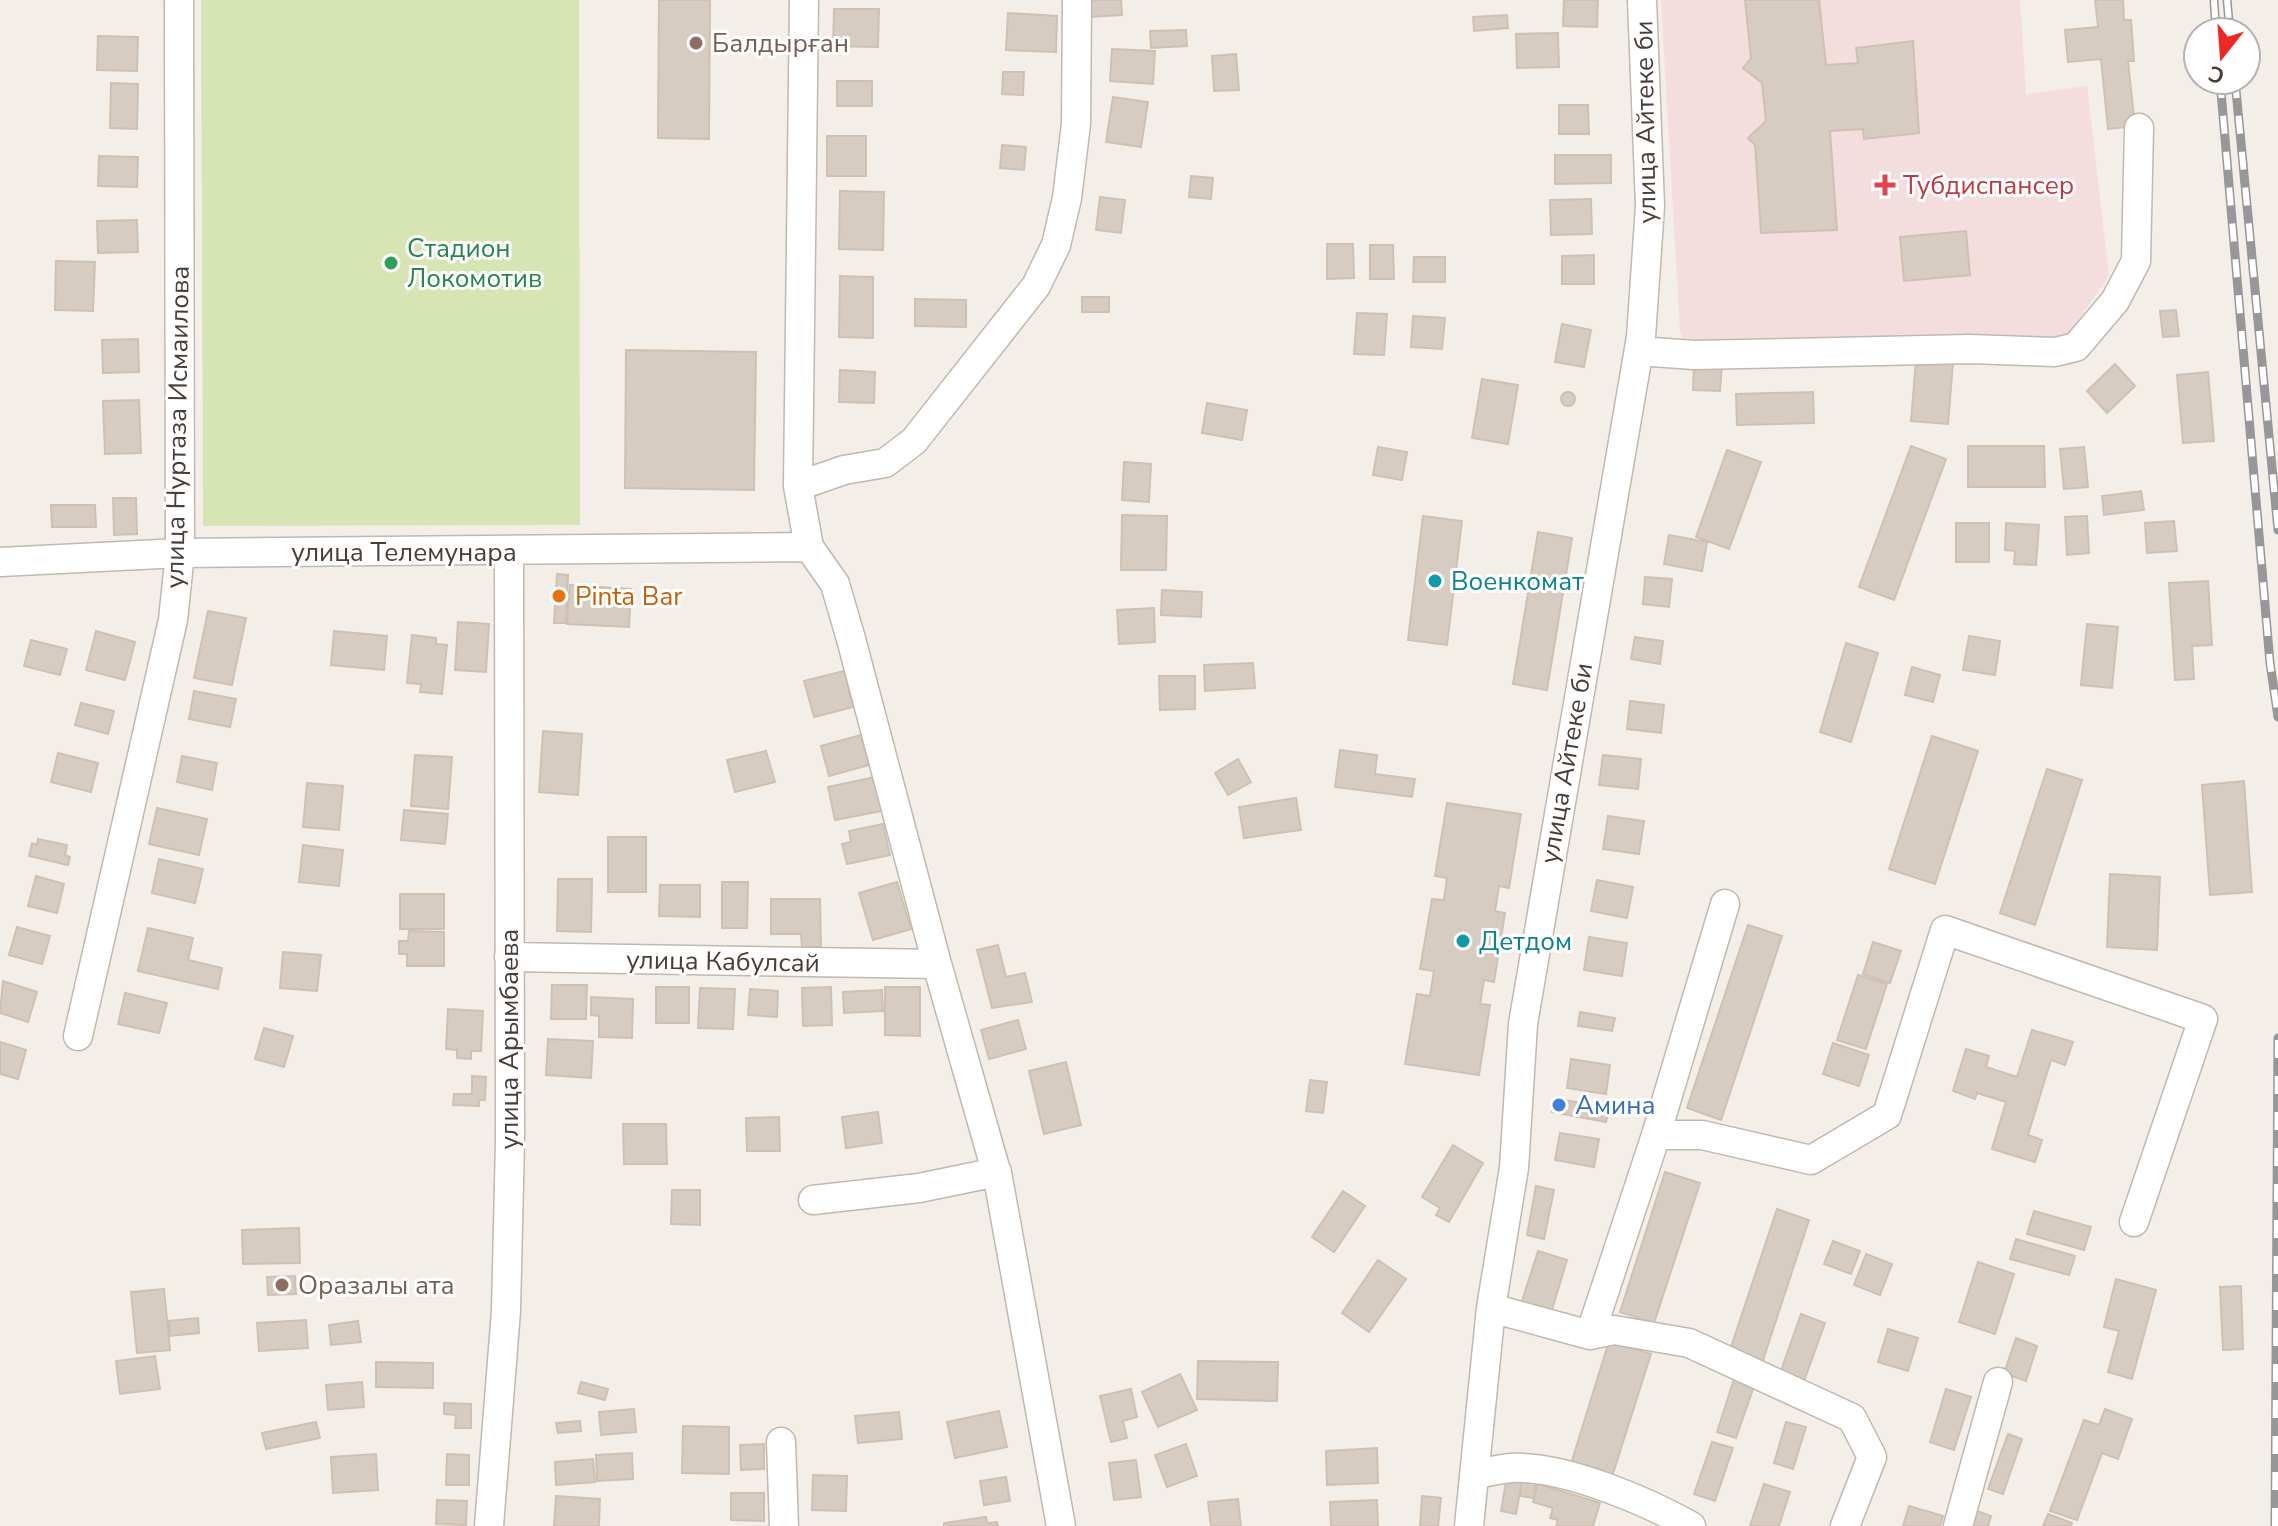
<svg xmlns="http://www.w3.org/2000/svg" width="2278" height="1526" font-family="'Nunito Sans',sans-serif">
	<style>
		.medical { fill: #f3dddd }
		.green { fill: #d6e5b3 }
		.building { fill: #d7ccc1; stroke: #cfc0b2; stroke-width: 2 }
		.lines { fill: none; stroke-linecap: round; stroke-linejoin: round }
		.minor-casing { stroke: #c1b8ae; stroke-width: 31 }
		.minor { stroke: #fff; stroke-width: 28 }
		.rail-casing { stroke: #979797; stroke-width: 9 }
		.rail { stroke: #fff; stroke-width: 6; stroke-dasharray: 18; stroke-linecap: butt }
		.education-dot { fill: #8d6e63; stroke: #fff; stroke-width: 3 }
		.health-dot { fill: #e0444e; stroke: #fff; stroke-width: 3 }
		.leisure-dot { fill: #2e9e5b; stroke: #fff; stroke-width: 3 }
		.culture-dot { fill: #0f9aa8; stroke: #fff; stroke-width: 3 }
		.food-dot { fill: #e8710a; stroke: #fff; stroke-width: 3 }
		.shop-dot { fill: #3f7fe0; stroke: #fff; stroke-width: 3 }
		.labels { text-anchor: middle; stroke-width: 6; stroke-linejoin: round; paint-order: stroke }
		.education-label { font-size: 26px; fill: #785e54; stroke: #fff; text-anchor: start }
		.street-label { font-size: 26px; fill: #463e37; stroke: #fff }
		.health-label { font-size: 26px; fill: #be3a42; stroke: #fff; text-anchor: start }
		.leisure-label { font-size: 26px; fill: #27864d; stroke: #fff; text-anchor: start }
		.culture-label { font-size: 26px; fill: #0d838f; stroke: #fff; text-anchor: start }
		.food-label { font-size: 26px; fill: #c56008; stroke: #fff; text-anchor: start }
		.shop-label { font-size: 26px; fill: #366cbe; stroke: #fff; text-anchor: start }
	</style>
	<rect width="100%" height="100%" fill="#f3efe8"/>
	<path class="medical" d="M1661,0H2020L2026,94L2087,86L2109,276L2066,337L1686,348L1680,330Z"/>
	<path class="green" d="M201,0H579L580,525L203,526Z"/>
	<path class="building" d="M659,0H710L709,139L658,138Z
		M1088,0H1121L1122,15L1089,17Z
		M1564,0H1598L1597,27L1563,26Z
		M1745,0H1819L1826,65L1858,63L1856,48L1913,41L1919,133L1864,139L1863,129L1830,131L1837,230L1761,233L1755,145L1748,138L1766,121L1762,83L1743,68L1751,58Z
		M2095,0H2123L2124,20H2131L2134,61H2128L2135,126L2108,129L2101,59L2068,62L2065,30L2098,27Z
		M834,9H879L878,47L833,46Z
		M1008,13L1057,16L1056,52L1006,50Z
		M1507,15L1508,28L1474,31L1473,17Z
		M1186,30L1187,46L1151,48L1150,31Z
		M1558,33L1559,67L1517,68L1516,34Z
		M98,36L138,37L137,71L97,70Z
		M1112,49L1155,51L1153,84L1110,81Z
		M1236,54L1239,90L1214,91L1212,56Z
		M1003,72H1024L1023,95L1002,94Z
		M837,81H872V106H837Z
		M111,83L138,84L137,129L110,128Z
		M1113,97L1148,102L1141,147L1106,142Z
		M1559,105H1588L1589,134H1559Z
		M827,136H866V176H827Z
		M1002,145L1026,147L1024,170L1000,168Z
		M1555,155H1611V183L1555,184Z
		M99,156L138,157L137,187L98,186Z
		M1191,176L1213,178L1211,199L1189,197Z
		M840,191L884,192L883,250L839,249Z
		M1100,197L1125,200L1121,233L1096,230Z
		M1591,199L1592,234L1551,235L1550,200Z
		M137,220L138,252L98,253L97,221Z
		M1966,231L1970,275L1904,281L1900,237Z
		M1327,244H1353L1354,278L1327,279Z
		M1370,245H1393L1394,279H1370Z
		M1594,255V284H1562V256Z
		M1414,257H1445V282H1413Z
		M56,261L95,262L93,311L55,310Z
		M840,276L873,277V338L839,337Z
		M1082,297H1109V312H1082Z
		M915,299L966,300V327L915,326Z
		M2176,310L2179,336L2163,337L2160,311Z
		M1357,313L1387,314L1384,355L1354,354Z
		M1413,316L1445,318L1442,349L1411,347Z
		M1562,324L1591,330L1584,367L1555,362Z
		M138,339L139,372L103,373L102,340Z
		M626,350L756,352L754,490L625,488Z
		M1916,360L1953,363L1948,424L1911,421Z
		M1694,364L1722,365L1720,391L1693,390Z
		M2115,364L2135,386L2107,413L2087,391Z
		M840,370L875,372L874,403L839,402Z
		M2208,372L2214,441L2183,443L2177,375Z
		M1482,379L1518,385L1508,444L1472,438Z
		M1561 399a7 7 0 1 1 14 0a7 7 0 1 1-14 0Z
		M1813,392L1814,423L1737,425L1736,394Z
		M139,400L141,453L105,454L103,401Z
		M1207,403L1247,410L1242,440L1202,433Z
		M1911,446L1946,459L1894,600L1859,587Z
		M1968,446H2044L2045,487H1968Z
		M1378,447L1407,452L1402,480L1373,475Z
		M2084,447L2088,487L2064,489L2060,449Z
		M1727,450L1761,462L1729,549L1696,537Z
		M1124,462L1151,464L1149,502L1122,500Z
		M2141,491L2144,510L2104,515L2102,496Z
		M113,498H136L137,534L114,535Z
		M51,505H95L96,527H52Z
		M1122,515L1167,516L1166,570H1121Z
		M1423,516L1462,521L1447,645L1408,640Z
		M2087,516L2089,553L2067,555L2065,517Z
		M2174,521L2177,551L2147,553L2145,523Z
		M1956,523H1989V562H1956Z
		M2006,523L2039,525L2036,565L2014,564L2015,551L2005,550Z
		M1538,532L1572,538L1547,690L1513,684Z
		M1669,535L1707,542L1702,571L1664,564Z
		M557,574L568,575L566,623H554Z
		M1645,577L1672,579L1669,607L1643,604Z
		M2208,581L2212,645L2192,646L2194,679L2175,680L2169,583Z
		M570,585L631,589L629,627L567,624Z
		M1162,590L1202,592L1201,617L1161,615Z
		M1154,608L1155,642L1119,644L1117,610Z
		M208,611L246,618L232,685L194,678Z
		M458,622L489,624L486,672L455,670Z
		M2087,624L2118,627L2112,688L2081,685Z
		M96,631L135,642L125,680L86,670Z
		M334,631L387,636L384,670L331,665Z
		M412,635L436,638V644L447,645L442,694L420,692L421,684L407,683Z
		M1969,636L2000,641L1995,675L1963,670Z
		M1635,637L1663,641L1660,664L1631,659Z
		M31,640L67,649L60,675L24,666Z
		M1846,643L1878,653L1851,742L1820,732Z
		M1253,663L1255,688L1205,691L1204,665Z
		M1912,667L1940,675L1933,702L1905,695Z
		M844,671L853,707L814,717L804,681Z
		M1159,676H1195V709L1160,710Z
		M194,691L236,699L230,727L189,719Z
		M1630,701L1664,705L1661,733L1627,729Z
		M81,703L114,711L108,734L75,725Z
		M543,731L582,734L578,795L539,792Z
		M861,735L869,765L829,776L821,746Z
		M1932,736L1978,751L1935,884L1889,869Z
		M1340,750L1377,755L1375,774L1415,779L1412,797L1335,787Z
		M766,751L775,782L735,792L727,760Z
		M58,753L98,763L91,792L51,782Z
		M415,755L452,757L448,809L411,806Z
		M1603,755L1641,759L1638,789L1599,785Z
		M182,756L217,763L212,790L177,782Z
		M1238,759L1251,782L1228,795L1215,773Z
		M2047,769L2082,780L2035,925L2000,913Z
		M875,777L882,811L835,820L828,787Z
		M2244,781L2252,892L2210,895L2202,785Z
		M307,783L343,786L339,830L303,827Z
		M1296,798L1301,830L1244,838L1239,807Z
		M1447,803L1521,814L1509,888L1499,886L1495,911L1505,913L1494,982L1484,980L1480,1004L1490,1005L1479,1075L1405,1064L1417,994L1430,996L1434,971L1420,969L1432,899L1444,900L1447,878L1435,876Z
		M157,808L207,819L199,855L149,844Z
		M404,810L448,814L445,844L401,840Z
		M1608,816L1644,821L1639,854L1603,849Z
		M883,824L890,855L847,864L842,844L851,842L849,831Z
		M608,837H646V892H608Z
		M38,839L67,845L65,855L70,857L68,865L29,856L32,843L37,845Z
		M303,845L343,850L339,886L299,882Z
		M159,859L203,869L195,903L152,893Z
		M2110,874L2160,877L2157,950L2107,947Z
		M36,876L64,884L57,913L28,906Z
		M558,879H592L591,932L557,931Z
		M1597,880L1633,887L1627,918L1591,911Z
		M722,882H748L747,928H722Z
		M897,882L911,929L873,940L859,893Z
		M660,885H700V917L659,916Z
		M400,894H444V929H400Z
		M771,899H820L821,947H802L801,934H771Z
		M1748,925L1782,936L1721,1120L1687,1108Z
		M17,927L50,936L42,964L9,955Z
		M148,928L193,938L188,960L222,968L218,989L138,971Z
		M409,931L444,932V966H407V954H399V941H408Z
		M1589,937L1627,943L1622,976L1584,970Z
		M1873,942L1901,951L1890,983L1863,974Z
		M998,945L1006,977L1025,973L1032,1002L992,1008L977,950Z
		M283,952L321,955L317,991L280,988Z
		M1858,975L1887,984L1866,1049L1837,1040Z
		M3,981L37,992L28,1022L0,1013Z
		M552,985H587L586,1019H551Z
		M656,987H689V1023H656Z
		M831,987L832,1025L803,1026L802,988Z
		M885,987H920V1036L885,1035Z
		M700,988L735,989L733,1029L698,1028Z
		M750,989L778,991L777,1017L748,1015Z
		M882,990L883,1011L844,1013L843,992Z
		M125,993L167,1003L159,1033L118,1024Z
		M591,997L633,999L632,1038L599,1037V1016L591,1015Z
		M448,1009L483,1011L481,1051H471V1059L457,1058V1050L446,1049Z
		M1580,1012L1615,1018L1612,1031L1578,1026Z
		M1018,1020L1026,1049L989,1059L981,1030Z
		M264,1028L293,1036L284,1067L255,1059Z
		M2032,1030L2073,1042L2065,1065L2051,1060L2028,1135L2042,1140L2035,1162L1992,1149L2006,1102L1977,1093L1975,1099L1953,1091L1966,1049L1989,1056L1986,1067L2017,1077Z
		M548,1039L593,1041L591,1078L546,1075Z
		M0,1042L26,1050L18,1079L0,1074Z
		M1833,1043L1869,1055L1859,1086L1823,1074Z
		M1571,1059L1610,1065L1606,1094L1567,1088Z
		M1066,1062L1081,1125L1044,1134L1029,1071Z
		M472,1076L486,1077L485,1100H479V1106L453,1105L454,1094H472Z
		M1310,1080L1327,1082L1323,1113L1306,1111Z
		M1554,1098L1609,1108L1606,1122L1552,1112Z
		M878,1112L882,1143L846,1148L842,1117Z
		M779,1117L780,1151H747L746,1118Z
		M623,1124H666L667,1164H624Z
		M1560,1133L1599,1139L1594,1167L1555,1160Z
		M1453,1145L1483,1163L1449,1222L1436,1215L1440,1208L1422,1197Z
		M1665,1172L1700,1183L1654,1323L1620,1312Z
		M1536,1186L1554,1190L1544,1239L1527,1235Z
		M672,1190H700V1225L671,1224Z
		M1343,1191L1365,1206L1334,1252L1312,1237Z
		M1777,1209L1809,1220L1762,1363L1729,1353Z
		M2034,1211L2091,1227L2084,1250L2027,1234Z
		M299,1228L300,1263L243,1264L242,1230Z
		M2016,1239L2075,1256L2069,1275L2010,1259Z
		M1833,1241L1860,1251L1851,1274L1824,1264Z
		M1538,1251L1567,1260L1551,1313L1521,1304Z
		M1866,1254L1892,1264L1880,1295L1854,1285Z
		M1378,1260L1406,1279L1369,1332L1342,1313Z
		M1978,1262L2014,1274L1995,1334L1959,1322Z
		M295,1276L296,1294L268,1295L267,1277Z
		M2116,1279L2156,1290L2132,1379L2108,1372L2119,1331L2104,1327Z
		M2241,1286L2243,1349L2223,1350L2220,1287Z
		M164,1289L170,1350L137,1353L131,1292Z
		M1801,1314L1825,1323L1804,1381L1780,1373Z
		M198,1318L199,1333L170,1336L169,1321Z
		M306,1320L308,1348L259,1351L257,1323Z
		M358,1321L361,1342L331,1345L329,1325Z
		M1888,1329L1918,1338L1908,1371L1878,1362Z
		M2016,1338L2037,1346L2026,1381L2004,1373Z
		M1609,1341L1651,1354L1611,1480L1570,1467Z
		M155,1356L160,1389L120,1394L116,1361Z
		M1198,1361L1278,1362L1277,1401L1197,1399Z
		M376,1362L433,1363V1388L376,1387Z
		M1180,1374L1197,1410L1158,1427L1142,1392Z
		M1734,1379L1754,1386L1736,1438L1717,1432Z
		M362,1382L364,1407L328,1410L326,1385Z
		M581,1382L608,1389L605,1400L578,1393Z
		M1131,1389L1137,1417L1123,1421L1127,1438L1111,1442L1100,1396Z
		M1946,1389L1971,1397L1954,1450L1930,1442Z
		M444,1403L471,1404V1428H455L456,1415L444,1414Z
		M634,1409L636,1432L601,1435L599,1412Z
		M2105,1409L2132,1419L2118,1459L2102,1453L2077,1520L2050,1511L2084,1420L2099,1425Z
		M999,1411L1007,1447L955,1458L947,1422Z
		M899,1412L902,1439L858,1443L855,1416Z
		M580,1421L581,1431L558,1433L556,1423Z
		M316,1422L320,1438L266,1449L262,1433Z
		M1786,1422L1806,1427L1793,1469L1774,1463Z
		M683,1426L729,1427V1474L682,1473Z
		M2008,1434L2022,1439L2003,1494L1988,1489Z
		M1712,1442L1733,1448L1715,1501L1694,1494Z
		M764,1444V1469L741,1470L740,1445Z
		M1186,1444L1197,1476L1167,1487L1155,1455Z
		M1377,1448L1378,1483L1327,1485L1326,1451Z
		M632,1453L633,1479L597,1481L596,1455Z
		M376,1454L378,1490L333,1493L331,1457Z
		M447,1454L469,1455V1485H446Z
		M593,1459L595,1482L556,1485L555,1462Z
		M1136,1460L1141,1497L1114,1500L1109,1463Z
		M813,1475L847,1476L846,1511L812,1510Z
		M1006,1477L1010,1501L984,1505L980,1481Z
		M1522,1480L1536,1483L1534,1498L1520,1496Z
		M1522,1481L1516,1514L1501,1511L1506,1482Z
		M1538,1484L1600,1503L1593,1526H1556L1558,1520L1550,1518L1553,1508L1533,1502Z
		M1764,1484L1790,1492L1779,1526H1750Z
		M731,1493H764V1521L731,1520Z
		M556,1496L600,1499L599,1526H554Z
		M1422,1496L1441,1498L1438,1526H1420Z
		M1238,1499L1241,1526H1211L1208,1502Z
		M437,1500L467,1501L466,1525L436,1524Z
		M1377,1500L1378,1526H1331L1330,1502Z
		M1909,1506L1943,1516L1940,1526H1903Z
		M1977,1511L1991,1516L1988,1526H1972Z
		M2048,1514L2072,1523L2071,1526H2043Z
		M986,1517L987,1523L997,1522L998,1526H944V1523Z"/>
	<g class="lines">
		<g class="minor-casing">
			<path id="minor" d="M804,0L798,486L809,547L835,584L851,639L937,964L998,1178L1061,1526
				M1639,351L1694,355L1970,349L2055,352L2076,347L2115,301L2136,261L2139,128
				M798,486L844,470L885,463L914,441L1036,286L1056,245L1067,198L1076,124L1077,0
				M0,562L180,553L809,547
				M509,957L937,964
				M78,1036L173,620L180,553L179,0
				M1656,1135H1702L1811,1160L1887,1115L1945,930L2203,1019L2134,1222
				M813,1200L919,1188L997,1172
				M1491,1308L1590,1335L1656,1135L1725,904
				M1590,1335L1614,1330L1689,1343L1852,1418L1872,1457L1845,1526
				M781,1442L784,1526
				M1474,1475C1486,1472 1499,1469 1511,1468C1563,1465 1646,1501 1691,1526
				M489,1526L506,1311L510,1141L509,552
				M1469,1526L1491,1308L1514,1168L1523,1024L1641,337L1650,206L1642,0
				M1958,1526L1998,1382"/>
		</g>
		<use href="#minor" class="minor"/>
		<g class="rail-casing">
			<path id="rail" d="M2214,0L2216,32
				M2227,0L2230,32
				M2220,80L2270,663L2278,717
				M2235,80L2278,530
				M2275,1526L2278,1038"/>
		</g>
		<use href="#rail" class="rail"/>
	</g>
	<g class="education-dot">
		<circle cx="696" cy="43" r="8"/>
		<circle cx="282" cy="1285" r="8"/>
	</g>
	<path class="health-dot" d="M1881 173h8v8h8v8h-8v8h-8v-8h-8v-8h8z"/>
	<circle class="leisure-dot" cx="391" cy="263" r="8"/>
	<g class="culture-dot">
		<circle cx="1435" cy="581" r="8"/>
		<circle cx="1463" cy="941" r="8"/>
	</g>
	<circle class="food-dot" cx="559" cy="596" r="8"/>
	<circle class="shop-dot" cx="1559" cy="1105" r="8"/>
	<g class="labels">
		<g class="education-label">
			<text x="712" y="52">Балдырған</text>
			<text x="298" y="1294">Оразалы ата</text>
		</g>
		<g class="street-label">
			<text transform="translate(1645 122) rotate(-91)" y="9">улица Айтеке би</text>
			<text transform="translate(177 427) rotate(-89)" y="9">улица Нуртаза Исмаилова</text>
			<text x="404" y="561">улица Телемунара</text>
			<text transform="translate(1566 763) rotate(-80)" y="9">улица Айтеке би</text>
			<text transform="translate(723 961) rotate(1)" y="9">улица Кабулсай</text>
			<text transform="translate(509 1039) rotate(-90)" y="9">улица Арымбаева</text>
		</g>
		<g class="health-label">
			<text x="1903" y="194">Тубдиспансер</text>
		</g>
		<g class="leisure-label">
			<text x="407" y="257">Стадион<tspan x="407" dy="30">Локомотив</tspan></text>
		</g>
		<g class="culture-label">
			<text x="1451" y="590">Военкомат</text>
			<text x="1479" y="950">Детдом</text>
		</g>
		<g class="food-label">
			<text x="575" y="605">Pinta Bar</text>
		</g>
		<g class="shop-label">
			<text x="1575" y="1114">Амина</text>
		</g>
	</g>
	<g transform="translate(2222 56) rotate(197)"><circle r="38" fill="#ffffff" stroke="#b5b2af" stroke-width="2"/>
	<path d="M0-6L14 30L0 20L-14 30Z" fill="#ef2724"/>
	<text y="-12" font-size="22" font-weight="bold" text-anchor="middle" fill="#463e37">С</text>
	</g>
</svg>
